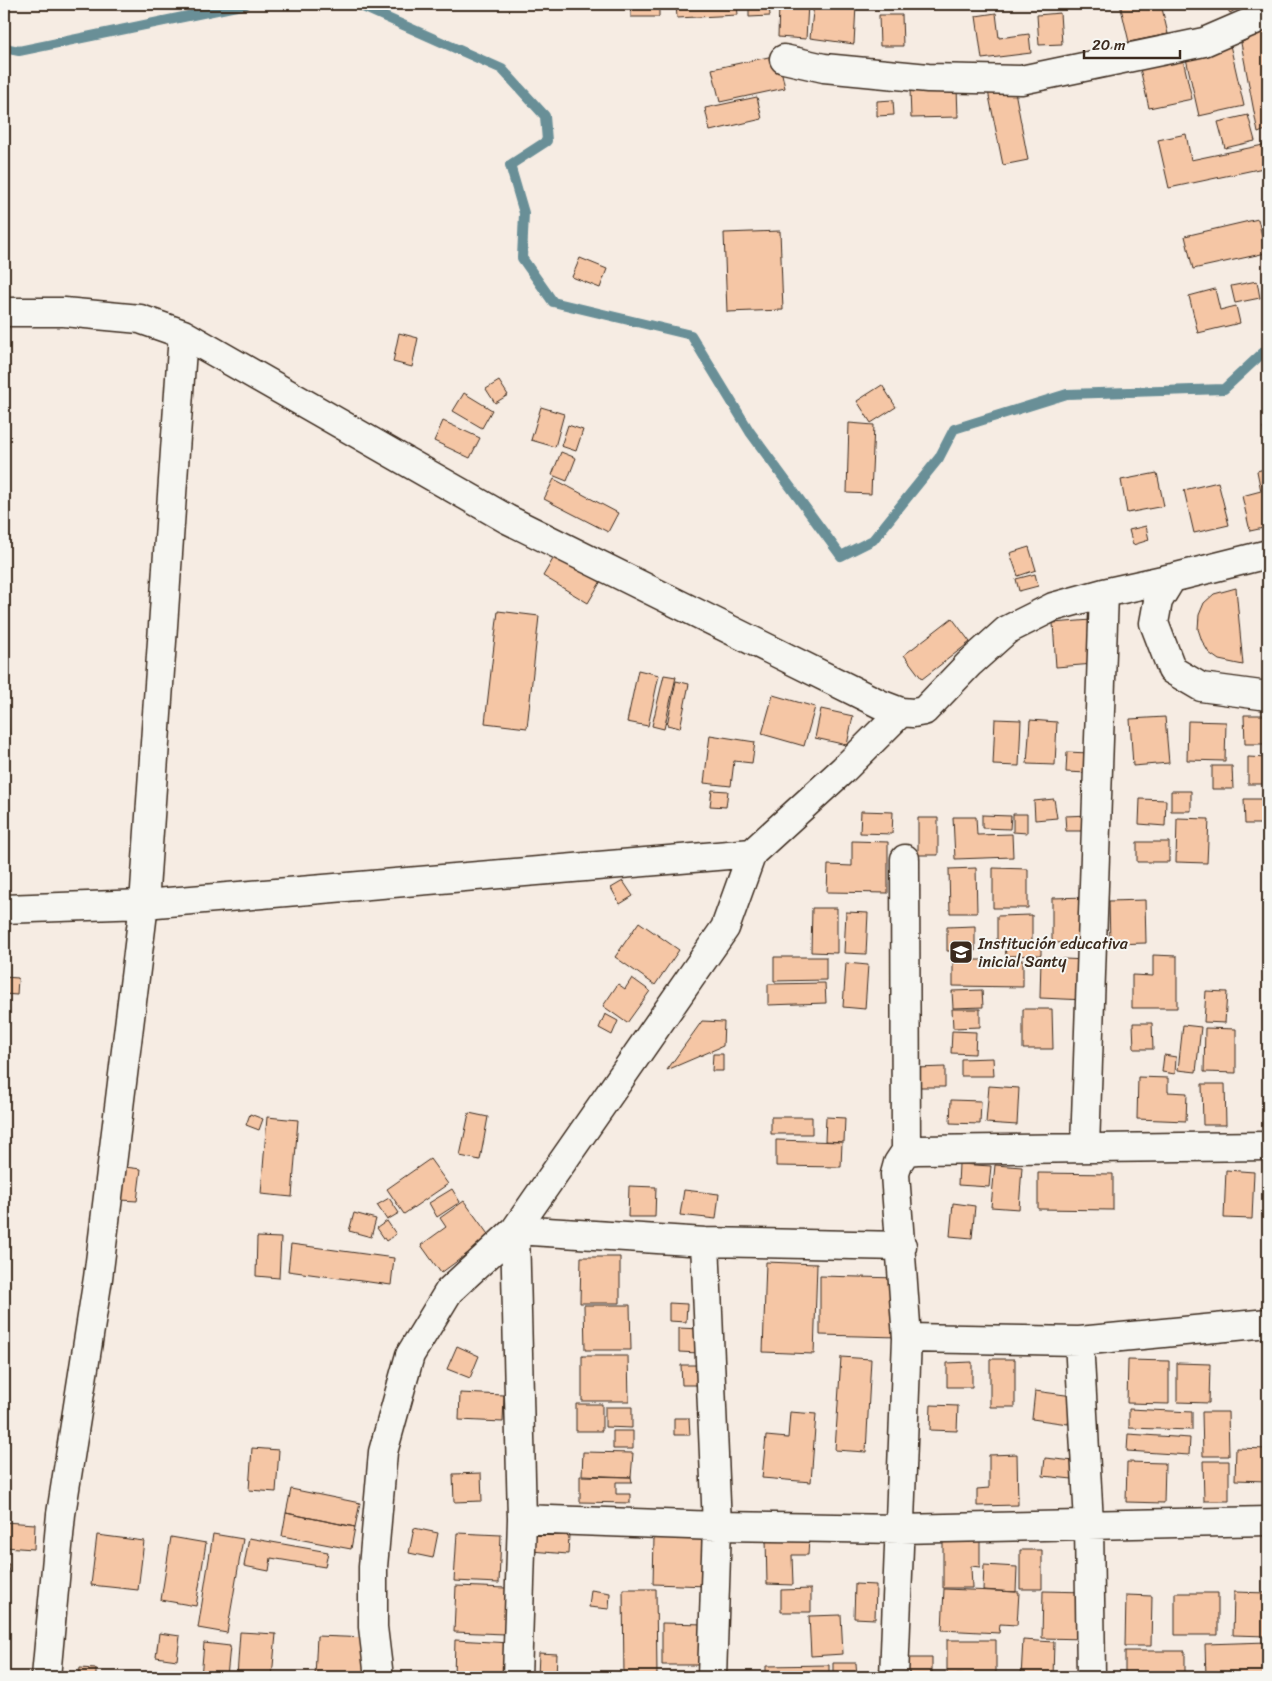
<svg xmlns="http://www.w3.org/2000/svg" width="1272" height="1681" font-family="Sriracha,sans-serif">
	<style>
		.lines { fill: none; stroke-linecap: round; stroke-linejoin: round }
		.stream { stroke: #698f97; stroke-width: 10 }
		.building { fill: #f5c6a5; stroke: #3b2a1e }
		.street-casing { stroke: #3b2a1e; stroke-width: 31 }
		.street { stroke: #f6f6f2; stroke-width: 28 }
		.labels { text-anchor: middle; stroke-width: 4; stroke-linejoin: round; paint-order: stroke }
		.poi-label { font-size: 16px; fill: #3b2a1e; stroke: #f6f6f2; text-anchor: start }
	</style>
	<rect width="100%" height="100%" fill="#f6ece3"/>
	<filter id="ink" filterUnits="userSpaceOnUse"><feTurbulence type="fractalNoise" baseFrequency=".02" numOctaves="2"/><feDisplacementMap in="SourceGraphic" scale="10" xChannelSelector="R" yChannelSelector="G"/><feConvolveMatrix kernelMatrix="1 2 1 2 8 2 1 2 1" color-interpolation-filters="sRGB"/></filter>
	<g filter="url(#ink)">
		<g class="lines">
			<path class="stream" d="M356,4L502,69L545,116L547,141L510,165L524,213L522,258L553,302L691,335L750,432L841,556L873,540L939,458L954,429L1067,394L1224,389L1268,348
				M4,48L19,51L246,4"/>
		</g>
		<path class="building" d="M631,4H659V17H631Z
			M676,4H737L738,15L677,18Z
			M749,4H769L770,16L749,17Z
			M779,4H808L806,39L778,37Z
			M814,4L856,5L854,44L810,38Z
			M1120,4H1161L1168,34L1129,42Z
			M1224,4H1244L1230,13Z
			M996,13L999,38L1029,34L1031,53L982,59L976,16Z
			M1060,13L1062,44L1039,45L1037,15Z
			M879,15H902L903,46H880Z
			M1268,27V129L1258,133L1241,43Z
			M1230,45L1244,106L1199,116L1185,54Z
			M778,55L785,88L720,102L712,69Z
			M1182,55L1192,99L1149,108L1139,64Z
			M1014,86L1028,160L1003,165L988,91Z
			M957,88L958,117L911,118L910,89Z
			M757,97L762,119L710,131L705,108Z
			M893,100L894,115L877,116V101Z
			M1248,115L1255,141L1225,148L1218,122Z
			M1186,134L1191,160L1268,144V167L1169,188L1158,140Z
			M1258,219L1266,253L1193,269L1185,236Z
			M780,231L783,310L727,312L724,233Z
			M580,258L607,269L600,288L572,277Z
			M1257,281L1260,298L1235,303L1231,286Z
			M1215,289L1220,310L1236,306L1240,323L1198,333L1189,296Z
			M399,333L418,338L412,367L393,362Z
			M499,381L508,395L495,403L486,389Z
			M882,385L896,407L871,423L857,401Z
			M464,393L492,410L482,428L453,411Z
			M541,407L564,414L555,447L531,440Z
			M443,421L480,438L470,458L434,441Z
			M849,423L874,425L871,494L847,493Z
			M568,425L583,430L576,451L561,446Z
			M1268,427V451L1263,428Z
			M561,452L576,458L567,481L552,475Z
			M1268,468V527L1250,531L1242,496L1261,491L1257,471Z
			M1157,473L1164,506L1127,513L1121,480Z
			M554,479L618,513L608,532L544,499Z
			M1218,482L1229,525L1194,533L1184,490Z
			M1146,526L1149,540L1133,545L1129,530Z
			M1029,547L1036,570L1018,576L1010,553Z
			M556,554L601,581L588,603L543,576Z
			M1035,574L1038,586L1019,591L1016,579Z
			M1236,588L1243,665L1219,660L1209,653L1202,641L1198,629L1199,615L1204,603L1214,594Z
			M498,611L539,616L527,728L485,723Z
			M952,618L970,642L922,679L904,655Z
			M1091,620L1094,664L1056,667L1053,623Z
			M638,670L659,675L648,726L627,722Z
			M664,675L676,677L664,729L652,726Z
			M676,681L689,684L680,728L667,725Z
			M773,695L815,707L804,746L762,734Z
			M821,709L853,716L847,745L815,738Z
			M1244,715H1268V744H1245Z
			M4,717H8L9,735H4Z
			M1165,717L1169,763L1133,766L1130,719Z
			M995,719L1021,720L1019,766L993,765Z
			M1030,720L1057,722L1055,765L1027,764Z
			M1188,721L1226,722L1225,761L1187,760Z
			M710,735L755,742L752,763L734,761L731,786L704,783Z
			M1067,752L1089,753L1088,773L1066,772Z
			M1248,757L1268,758V784H1248Z
			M1212,766H1232L1233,789H1212Z
			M712,790L728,791L726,807L710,806Z
			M1171,791H1191V811H1171Z
			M1054,799L1057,818L1035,820L1034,801Z
			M1140,799L1166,800L1165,826L1139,824Z
			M1244,799H1268V824H1245Z
			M861,811L893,812L892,834L860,833Z
			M1013,814H1027V833L1013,832Z
			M982,815L1011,816L1010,829L982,828Z
			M1090,815L1091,831H1066L1065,816Z
			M953,817H976L977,835L1012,834L1013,857L955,859Z
			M918,818H938V855H918Z
			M1177,818L1209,819L1207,863L1176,862Z
			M852,841L888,842V893L827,892L828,865L852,866Z
			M1137,842H1169V862H1137Z
			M976,868L977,913H950L949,869Z
			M993,868L1028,869V908H993Z
			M623,881L633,896L620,904L611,888Z
			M1087,897L1088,942L1052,943V898Z
			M1145,900L1146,943L1110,944L1109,901Z
			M812,908H837V953L811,952Z
			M846,912L868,913L866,954L844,953Z
			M1032,915V942L1003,941L997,943V916Z
			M639,922L679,950L655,985L615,957Z
			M975,926V951H947V927Z
			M1041,944V955L1006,956L1005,945Z
			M1153,955L1177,956V1008H1132V975L1153,976Z
			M774,957H826V980L774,981Z
			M1041,958L1087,960L1086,1000L1040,998Z
			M953,960H1023V987L953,986Z
			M846,963L868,965L865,1009L843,1007Z
			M4,977L18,978L17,995L4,994Z
			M632,978L650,991L627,1023L603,1006L618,984L625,989Z
			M825,983L826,1003L768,1005V984Z
			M982,990L983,1007L953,1008L952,991Z
			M1206,991L1227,992L1225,1023L1204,1022Z
			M952,1009H980V1027L953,1028Z
			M1023,1009H1052L1053,1049H1023Z
			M605,1014L618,1021L612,1035L599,1028Z
			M702,1021L724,1022L723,1046L667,1070Z
			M1133,1023H1152L1153,1049H1134Z
			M1183,1025L1201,1027L1196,1072L1178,1070Z
			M1205,1028L1236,1029V1073L1204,1072Z
			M952,1031L976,1032L975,1054L951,1053Z
			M713,1054H723V1071H712Z
			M1164,1055L1176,1057L1175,1074L1162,1072Z
			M993,1058L994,1076H961V1059Z
			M945,1067V1087H917L916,1068Z
			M1138,1077L1168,1078V1092L1187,1093L1186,1121L1137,1119Z
			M1202,1084H1225L1226,1125H1203Z
			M989,1086L1019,1088L1017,1125L986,1123Z
			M951,1100L981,1101L980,1124L950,1123Z
			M469,1113L488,1117L480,1160L460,1156Z
			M250,1114L263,1119L259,1130L246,1125Z
			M267,1117L298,1120L292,1197L261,1194Z
			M771,1117H812V1134H771Z
			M826,1117L845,1118L844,1142L825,1141Z
			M776,1140L842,1142L841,1167L776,1166Z
			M430,1159L448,1184L404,1214L387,1189Z
			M959,1164L991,1166L989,1187L958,1185Z
			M995,1165L1022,1167L1019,1209L991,1207Z
			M125,1167L141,1169L137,1201L121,1200Z
			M1226,1170L1254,1172L1252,1219L1224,1218Z
			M1038,1173L1113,1174V1210L1038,1209Z
			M629,1186L656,1187L655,1217H628Z
			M452,1189L460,1202L437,1217L429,1203Z
			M684,1190L719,1194L716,1219L680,1215Z
			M389,1198L399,1213L387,1220L377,1205Z
			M464,1201L490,1237L441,1273L421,1245L446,1227L440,1218Z
			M953,1203L975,1206L972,1238L950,1236Z
			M354,1213L376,1219L371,1237L349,1231Z
			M387,1221L396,1234L386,1241L377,1228Z
			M257,1237L281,1238L279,1278L256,1276Z
			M291,1244L394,1258L391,1285L288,1271Z
			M581,1257H620V1303H580Z
			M766,1262L817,1264L814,1354L763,1352Z
			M820,1276L898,1278V1337L820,1335Z
			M669,1303L687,1304L686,1322L669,1321Z
			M584,1305H630L631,1350H585Z
			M679,1328L700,1329L699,1353L679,1352Z
			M457,1346L479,1356L470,1378L447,1369Z
			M582,1356H628L629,1401H582Z
			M841,1357L871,1359L866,1452L835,1450Z
			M990,1359H1015V1407H990Z
			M1128,1360L1169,1361V1404L1127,1403Z
			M972,1362V1387H947V1363Z
			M1177,1363L1210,1364L1209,1403L1177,1402Z
			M681,1365H701L702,1385H682Z
			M1035,1391L1073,1396L1068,1424L1032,1419Z
			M460,1393L504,1395L503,1422L459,1420Z
			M576,1404H602V1431H576Z
			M931,1405L958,1406L957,1431L930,1430Z
			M605,1407H632V1428L605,1427Z
			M1129,1409L1192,1412V1430L1129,1428Z
			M790,1412L816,1414L811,1482L762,1478L766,1436L788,1438Z
			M1202,1412H1228L1229,1456H1203Z
			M674,1418H689L690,1435H674Z
			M613,1431H633V1449H613Z
			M1128,1434L1190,1438L1189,1455L1127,1451Z
			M252,1448L279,1450L276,1492L249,1490Z
			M1236,1448L1268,1449L1267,1481L1235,1480Z
			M583,1452L633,1453L631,1477L582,1475Z
			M1017,1454L1018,1505L977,1506V1489L989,1488V1455Z
			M1045,1458L1084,1462L1082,1480L1043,1476Z
			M1203,1461H1229V1501H1204Z
			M1127,1462L1165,1463L1164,1503L1126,1502Z
			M481,1473L482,1501L454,1502L453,1474Z
			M580,1476L631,1477L632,1482H616V1494H630V1503L580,1502Z
			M291,1489L360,1503L355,1527L286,1513Z
			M286,1513L355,1527L351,1549L282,1536Z
			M4,1522L35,1524L34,1549L4,1547Z
			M414,1528L438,1533L433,1558L409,1553Z
			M533,1531L569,1535L568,1554L531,1551Z
			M457,1533L501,1535L499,1583L454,1581Z
			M213,1534L243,1539L227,1633L198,1628Z
			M97,1535L144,1541L138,1590L91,1585Z
			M171,1537L206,1543L196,1606L161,1600Z
			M654,1537L709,1539L708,1586L653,1584Z
			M249,1538L328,1552L325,1567L271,1558L269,1571L244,1566Z
			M766,1538H809L808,1555H792L793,1585L767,1584Z
			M943,1540H980V1567L971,1566L972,1588H943Z
			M1020,1550H1042V1589H1020Z
			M4,1564H9L7,1592H4Z
			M984,1565L1017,1567L1016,1592L983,1590Z
			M855,1584L876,1585L875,1619L854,1618Z
			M456,1586L506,1588L505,1634L454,1632Z
			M623,1589H656L657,1677H624Z
			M811,1589V1612H781V1590Z
			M944,1589L1019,1592L1017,1625L1000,1624L999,1633L942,1630Z
			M591,1590L610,1593L609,1609L589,1607Z
			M1043,1591L1087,1592L1086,1639L1042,1638Z
			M1234,1592L1268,1593V1636L1233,1635Z
			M1175,1593H1218V1635H1175Z
			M1126,1595L1152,1596L1151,1646H1125Z
			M841,1615L843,1654L811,1656L809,1616Z
			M662,1623L705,1624L704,1665H662Z
			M240,1632L276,1634L272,1677H237Z
			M159,1633L180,1636L177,1660L156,1657Z
			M317,1636L369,1638L367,1677H315Z
			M455,1640L510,1643L509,1677H454Z
			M947,1640H996V1676L947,1675Z
			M1023,1640L1054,1642L1053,1677H1021Z
			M1268,1642V1677H1206L1205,1644Z
			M204,1643L230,1646L227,1677H201Z
			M1125,1651H1185V1677H1125Z
			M539,1653L557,1654L556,1677H538Z
			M902,1658H932V1677H902Z
			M833,1663H856L857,1677H833Z
			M829,1665V1677H766V1666Z
			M80,1668L96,1669V1677H79Z"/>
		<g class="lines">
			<g class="street-casing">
				<path id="street" d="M784,59L824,68L928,78L1021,80L1204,42L1255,20L1268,10
					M4,312H64L140,319L183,334L507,519L880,704L901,712
					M1172,578L1158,601L1154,623L1172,670L1201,687L1268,696
					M905,859L906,1151
					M4,909L144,904L752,853
					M1085,1148L1104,593
					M515,1230L522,1519L517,1677
					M515,1230L705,1242L902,1246
					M705,1242L717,1526L712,1677
					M907,1338L1079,1341L1268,1323
					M1079,1341L1089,1523L1091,1677
					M522,1519L717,1526L901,1529L1268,1521
					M46,1677L61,1514L98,1278L144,904L183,334
					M379,1677L373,1627V1567L383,1452L410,1355L449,1291L515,1230L725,928L752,853L844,769L901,712L913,713L924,711L969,664L1007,630L1053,607L1104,593L1172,578L1268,554
					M894,1677L907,1338L895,1174L898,1163L906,1151L917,1150L1268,1146"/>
			</g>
			<use href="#street" class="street"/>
		</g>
	</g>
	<defs>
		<g id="school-square" transform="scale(1.25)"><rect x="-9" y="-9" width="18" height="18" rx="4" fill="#3b2a1e" stroke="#f6f6f2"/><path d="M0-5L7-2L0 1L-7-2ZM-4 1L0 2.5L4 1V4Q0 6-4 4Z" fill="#fff"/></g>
	</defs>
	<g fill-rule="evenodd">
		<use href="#school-square" x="961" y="952"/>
	</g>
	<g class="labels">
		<g class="poi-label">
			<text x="978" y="949">Institución educativa<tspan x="978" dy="18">inicial Santy</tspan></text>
		</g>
	</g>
	<rect width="1272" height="1681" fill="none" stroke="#f6f6f2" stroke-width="20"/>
	<rect x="10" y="10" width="1252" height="1661" fill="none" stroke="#3b2a1e" stroke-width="2" filter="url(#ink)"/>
	<path d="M1084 50v8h96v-8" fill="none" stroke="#3b2a1e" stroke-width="2.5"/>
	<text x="1092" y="50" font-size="15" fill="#3b2a1e" stroke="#f6f6f2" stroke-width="4" paint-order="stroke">20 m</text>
</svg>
